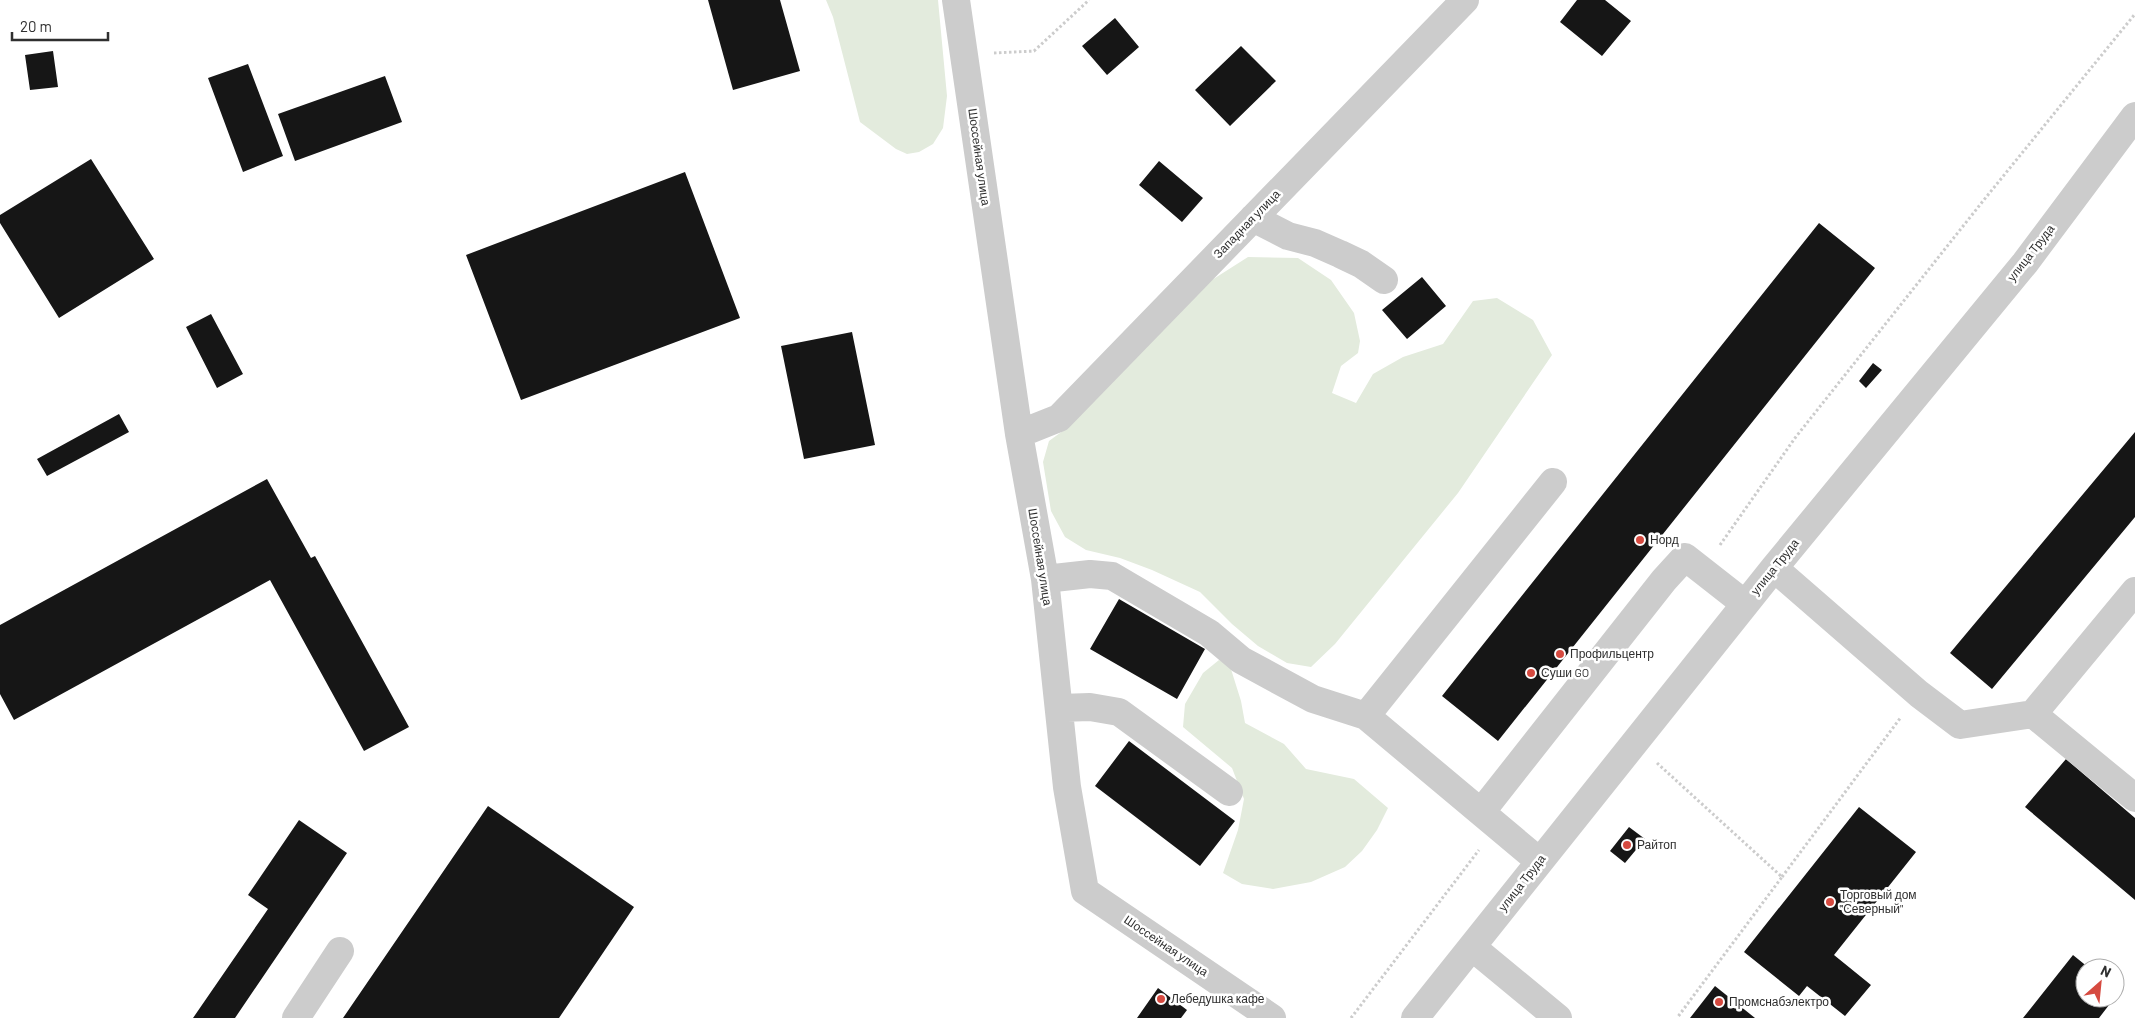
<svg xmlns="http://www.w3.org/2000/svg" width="2135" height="1018" font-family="Barlow,sans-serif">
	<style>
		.green { fill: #e3ebdd }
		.building { fill: #161616 }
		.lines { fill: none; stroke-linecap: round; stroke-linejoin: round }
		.path { stroke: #ccc; stroke-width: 3; stroke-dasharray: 2.5 2.5; stroke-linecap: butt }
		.minor { stroke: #ccc; stroke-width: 28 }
		.poi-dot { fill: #d64a40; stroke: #fff; stroke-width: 2 }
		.labels { text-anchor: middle; stroke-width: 5; stroke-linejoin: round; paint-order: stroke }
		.street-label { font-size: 12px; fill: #2f2f2f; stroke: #fff }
		.poi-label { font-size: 12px; fill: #2f2f2f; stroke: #fff; text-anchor: start }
	</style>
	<rect width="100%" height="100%" fill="#fff"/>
	<path class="green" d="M826,0H938L947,96L943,128L933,144L919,152L907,154L896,149L860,122L833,17Z
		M1248,257L1298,258L1331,280L1354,313L1360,341L1358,353L1341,366L1332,393L1356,403L1373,374L1403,357L1443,344L1473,301L1497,298L1533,320L1552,355L1458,493L1335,644L1311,667L1287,663L1258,646L1232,624L1200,592L1152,570L1120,558L1086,550L1065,537L1051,511L1043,462L1049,441L1064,430L1204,285Z
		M1219,660L1230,666L1241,701L1245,723L1284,744L1306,769L1354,779L1388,808L1377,830L1362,851L1345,867L1311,882L1273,889L1242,884L1223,873L1238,830L1244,799L1232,768L1183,727L1185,704L1203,673Z"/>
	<path class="building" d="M708,0H780L800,71L733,90Z
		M1577,0H1605L1631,21L1602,56L1560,22Z
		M1115,18L1139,47L1107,75L1082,46Z
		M1241,46L1276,81L1230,126L1195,90Z
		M53,51L58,87L30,90L25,55Z
		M248,64L283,156L243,172L208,78Z
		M385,76L402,122L295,161L278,114Z
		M91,159L154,259L59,318L0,223V215Z
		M1159,161L1203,198L1182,222L1139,185Z
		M685,172L740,318L521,400L466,255Z
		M1819,223L1875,268L1498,741L1442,696Z
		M1422,277L1446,306L1407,339L1382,310Z
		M211,314L243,374L217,388L186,327Z
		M852,332L875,445L804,459L781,346Z
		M1873,363L1882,370L1866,388L1859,381Z
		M119,414L129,432L47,476L37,459Z
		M2135,432V517L1992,689L1950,653Z
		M267,479L311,558L315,556L409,727L364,751L270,580L14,720L0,694V625Z
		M1119,599L1205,649L1177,699L1090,649Z
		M1129,741L1235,821L1200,866L1095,786Z
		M2066,759L2135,818V900L2025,807Z
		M488,806L634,907L559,1018H343Z
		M1859,807L1916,852L1834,955L1871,985L1845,1016L1807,986L1799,996L1744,952Z
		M299,820L347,853L235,1018H193L268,909L248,895Z
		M1629,827L1645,839L1625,863L1610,851Z
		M2073,955L2089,968H2085V998H2115V989L2119,992L2099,1018H2023Z
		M1715,986L1755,1018H1690Z
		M1158,988L1187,1010L1181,1018H1137Z"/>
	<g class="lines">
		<path class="path" d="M994,53L1034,51L1089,0
			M1720,545L1795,438L1983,201L2135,14
			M1657,763L1782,877L1677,1018
			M1782,877L1901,717
			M1351,1018L1479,850"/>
		<path class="minor" d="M956,0L1019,434L1045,579L1067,787L1085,891L1272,1018
			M1253,218L1288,236L1315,243L1340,254L1361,264L1384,280
			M1019,434L1059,418L1465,0
			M1774,568L1919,694L1960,725L2033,714L2135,591
			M1045,579L1090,574L1112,576L1209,633L1241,660L1313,699L1366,716
			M1060,708L1090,707L1119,712L1229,792
			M2033,714L2135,798
			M1482,811L1664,580L1685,557L1745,604
			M1539,861L1366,716L1553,482
			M1472,947L1558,1018
			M296,1018L340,951
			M1415,1018L1774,568L2025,263L2135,116"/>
	</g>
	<g class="poi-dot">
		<circle cx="1640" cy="540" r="5"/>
		<circle cx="1560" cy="654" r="5"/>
		<circle cx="1531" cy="673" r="5"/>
		<circle cx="1627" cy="845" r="5"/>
		<circle cx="1830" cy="902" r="5"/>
		<circle cx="1161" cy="999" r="5"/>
		<circle cx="1719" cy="1002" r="5"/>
	</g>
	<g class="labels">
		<g class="street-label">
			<text transform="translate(979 157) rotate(82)" y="4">Шоссейная улица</text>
			<text transform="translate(1247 224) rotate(-46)" y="4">Западная улица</text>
			<text transform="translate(2031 253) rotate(-52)" y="4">улица Труда</text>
			<text transform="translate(1040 557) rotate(81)" y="4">Шоссейная улица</text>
			<text transform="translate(1775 567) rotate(-51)" y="4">улица Труда</text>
			<text transform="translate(1522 883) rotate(-52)" y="4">улица Труда</text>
			<text transform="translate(1166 946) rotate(34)" y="4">Шоссейная улица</text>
		</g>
		<g class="poi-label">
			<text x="1650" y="544">Норд</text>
			<text x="1570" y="658">Профильцентр</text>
			<text x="1541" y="677">Суши GO</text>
			<text x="1637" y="849">Райтоп</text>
			<text x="1840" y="899">Торговый дом<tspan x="1840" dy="14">"Северный"</tspan></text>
			<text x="1171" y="1003">Лебедушка кафе</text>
			<text x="1729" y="1006">Промснабэлектро</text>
		</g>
	</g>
	<g transform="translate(2100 983) rotate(27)"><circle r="24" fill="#ffffff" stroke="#acacac"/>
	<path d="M0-4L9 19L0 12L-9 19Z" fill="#d64a40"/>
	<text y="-8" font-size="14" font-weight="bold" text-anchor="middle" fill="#2f2f2f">N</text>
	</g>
	<path d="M12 32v8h96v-8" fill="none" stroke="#2f2f2f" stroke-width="2.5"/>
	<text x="20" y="32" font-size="15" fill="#2f2f2f" stroke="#ffffff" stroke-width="4" paint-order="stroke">20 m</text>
</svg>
